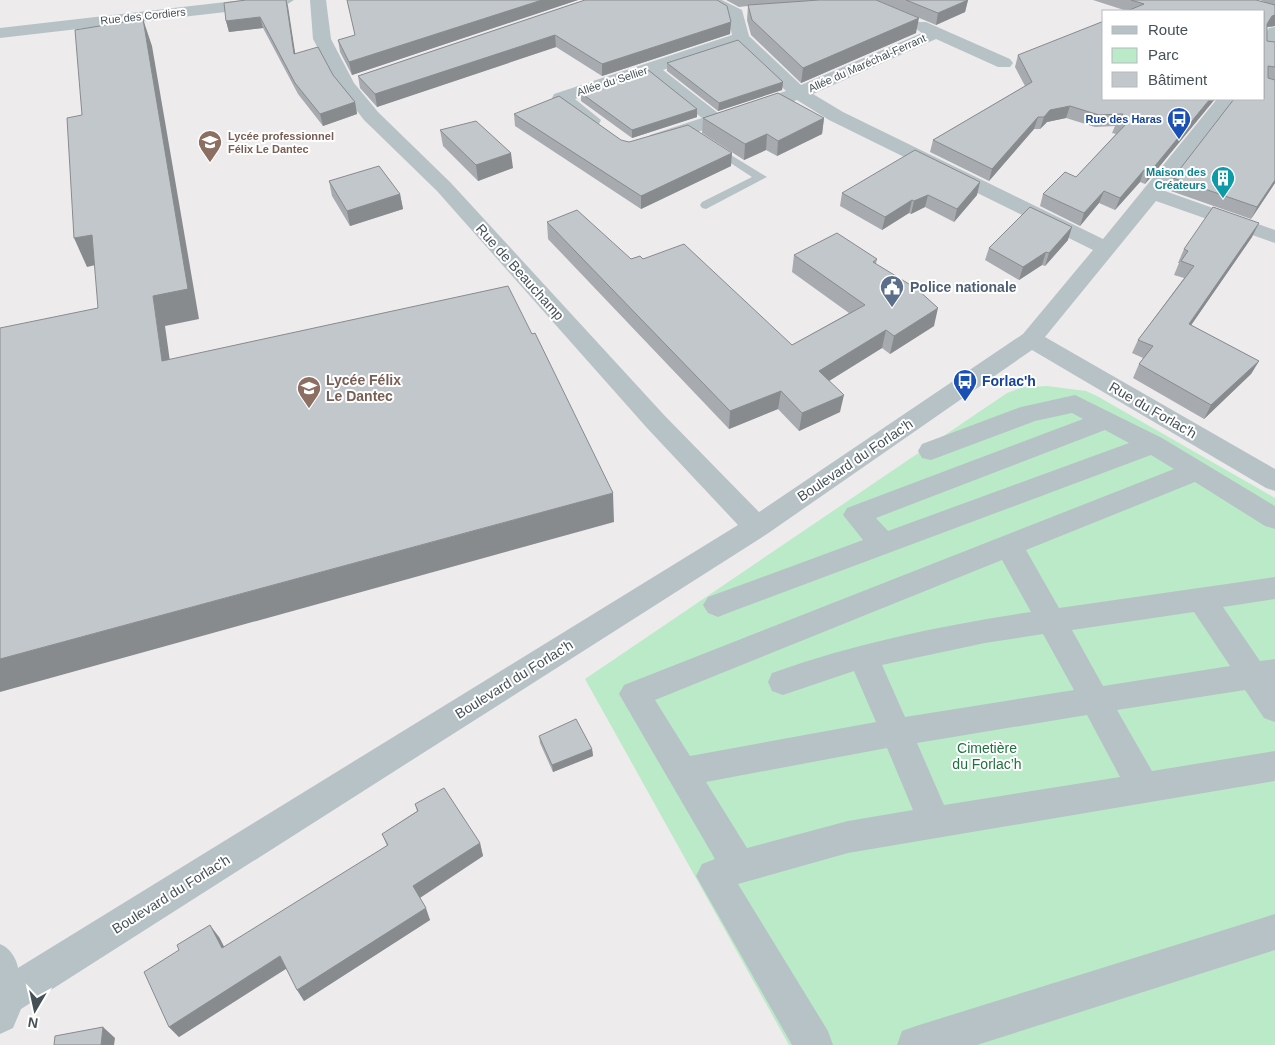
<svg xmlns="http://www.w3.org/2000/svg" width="1275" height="1045" font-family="Helvetica,sans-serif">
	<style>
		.green { fill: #bbeac8 }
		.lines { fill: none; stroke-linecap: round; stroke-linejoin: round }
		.lane { fill: #b7c2c7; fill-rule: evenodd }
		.street { fill: #b7c2c7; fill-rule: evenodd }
		.wall { fill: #a7abaf }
		.shaded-wall { fill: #888b8e }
		.building { fill: #c2c7cb; stroke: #888b8e }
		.labels { text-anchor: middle; stroke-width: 4; stroke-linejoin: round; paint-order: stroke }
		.far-street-label { font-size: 11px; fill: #455157; stroke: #fff }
		.far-transit-label { font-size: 11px; font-weight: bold; fill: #164399; stroke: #fff; text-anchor: end }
		.far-education-label { font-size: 11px; font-weight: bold; fill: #785e54; stroke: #fff; text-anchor: start }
		.far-culture-label { font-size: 11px; font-weight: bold; fill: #0d838f; stroke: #fff; text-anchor: end }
		.street-label { font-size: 14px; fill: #455157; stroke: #fff }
		.service-label { font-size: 14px; font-weight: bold; fill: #4e5e75; stroke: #fff; text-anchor: start }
		.education-label { font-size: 14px; font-weight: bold; fill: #785e54; stroke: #fff; text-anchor: start }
		.transit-label { font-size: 14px; font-weight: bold; fill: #164399; stroke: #fff; text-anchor: start }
		.park-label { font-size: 14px; fill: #1d723d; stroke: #fff }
	</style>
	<rect width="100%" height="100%" fill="#eeebec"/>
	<path class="green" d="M1047,386L1086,391L1097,396L1275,498V1045H789L585,679L1007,393L1024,387Z"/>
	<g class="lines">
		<path class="lane" d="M713,144L767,177L706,209L702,208L700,205L702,202L752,177L709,149V145Z
			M0,944C22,953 23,986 15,1005L7,1008L0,1005Z"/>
		<path class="street" d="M243,0H294L286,5L0,38V28Z
			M310,0H326L331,39L354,83L378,112L451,183L665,416L759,512L1023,334L1093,250L829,120L797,100L657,145L650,143L647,139L650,135L702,118L647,75L575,99L601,120L599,124C583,128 567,111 554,102L552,98L554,94L732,35L728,17L701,0H722L742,10L749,36L801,85L922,33L912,26L914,22H926L1010,59L1013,63L1010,67H998L936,39L813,94L843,112L1103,239L1217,99H1235L1165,191L1275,230V243L1156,201L1045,337L1275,469V491L1266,488L1032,350L767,534L21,1009L13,1028L0,1034V979L738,525L647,428L437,191L364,120L337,85L313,39ZM738,45L786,91L718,113L663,70Z
			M1275,27V45L1270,52L1264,53V36L1269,28Z
			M1075,395L1162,438L1275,506V529L1265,526L1195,482L1026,550L1059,608L1275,577V599L1223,607L1260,661L1275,659V722L1264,718L1245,690L1117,710L1152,771L1275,751V781L848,853L738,884L828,1031L833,1045H792L696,876L702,864L715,859L619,694L624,685L1174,469L1151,455L728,613L718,617L708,613L703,605L708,597L863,540L843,515L847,508L1083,419L1072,413L1035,421L931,460L922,458L918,451L922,444L1021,407ZM1105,430L1129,443L888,531L876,518ZM1002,560L1031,612C943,625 856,643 772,673L768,682L772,691L783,695L854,671L876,722L690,756L655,700ZM1194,612L1230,666L1103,686L1072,630ZM1043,634L1074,690L905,717L882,665L985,643ZM1087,715L1120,777L944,805L917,743ZM887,748L913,810L848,821L747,848L706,782Z
			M1275,914V950L977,1045H897L902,1031L916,1026Z"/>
	</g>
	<path class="wall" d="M246,0H286L295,54L333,75L355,102L357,114L323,126L298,94L263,28L229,32L226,21Z
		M347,0H578L352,75L340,52L338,40L355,35Z
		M585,0L731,22L730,34L602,76L556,47L377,107L360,88L358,76Z
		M726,0H876L916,33L801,83L751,35L747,20L748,6L739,7Z
		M876,0H968L965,12L936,25Z
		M1093,0H1256L1269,4L1260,0H1275V26L1267,27V41L1275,42V183L1251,219L1168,190L1173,178L1264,99L1127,11Z
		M1018,55L1104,99H1215L1145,184L1140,182L1115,210L1099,203L1080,226L1040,206L1043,194L1076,177L1116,134L1112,133L1115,126L1095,127L1066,118L1047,122L1040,129H1034L989,181L930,152L933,140L1025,86L1015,67Z
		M667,63L783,82L782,90L718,111L667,71Z
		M581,93L697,109V117L632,138L581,101Z
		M514,114L629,142L731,166L641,209L515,126Z
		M703,118H824L822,134L777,156L766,150L744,160L702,133Z
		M440,130L513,168L478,181L443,146Z
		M329,181L400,194L403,209L350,226L332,196Z
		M842,193L977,195L954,222L925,207L911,214L909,213L882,230L840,206Z
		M547,222L631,259H643L792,345L849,313L792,272L794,255L877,259L876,264L934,326L890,354L882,348L829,381L840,412L799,431L778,409L729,429L548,239Z
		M1252,237L1191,325L1259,361L1251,374L1204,419L1133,378L1139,364L1143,358L1132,353L1138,340L1184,278L1174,275L1179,263H1178L1184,249Z
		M1068,240L1045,266L1042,265L1019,280L985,260L989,248Z
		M539,736L592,749L593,756L553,772L540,743Z
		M415,804L480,843L483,856L420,898L430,920L304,1001L286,969L179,1037L169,1027L219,937L224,947L387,846L382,834L417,811Z"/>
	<path class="shaded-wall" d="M286,0L288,6L297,65L294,54Z
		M542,0H578L352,75L349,62Z
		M968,0L965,12L936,25L938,13Z
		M1275,15V26L1267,27V24L1272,16Z
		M260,17L263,28L229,32L226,21Z
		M919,18L916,33L801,83L803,68Z
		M143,19L152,46L199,319L165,326L174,390L162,361L153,296Z
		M731,22L730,34L602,76V64Z
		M555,35L556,47L377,107L375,94Z
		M783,82L782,90L718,111L719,103Z
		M1210,99H1215L1145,184L1150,172Z
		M355,102L357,114L323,126L320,114Z
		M1070,106L1066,118L1047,122L1040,129L1044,117L1050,110Z
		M697,109V117L632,138V130Z
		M1038,117L1034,129L989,181L992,169Z
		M824,118L822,134L777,156L778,141Z
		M767,134L766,150L744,160L745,144Z
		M511,153L513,168L478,181L476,165Z
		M732,153L731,166L641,209V196Z
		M1144,170L1140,182L1115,210L1120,198Z
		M1275,180V183L1251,219L1257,207Z
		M980,182L977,195L954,222L957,209Z
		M1104,191L1099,203L1080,226L1084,213Z
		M400,194L403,209L350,226L347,211Z
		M928,195L925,207L911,214L914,201Z
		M912,200L909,213L882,230L885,217Z
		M1259,223L1252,237L1183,337L1189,324Z
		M1072,227L1068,240L1045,266L1049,253Z
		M92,235L104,263L87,267L74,238Z
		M1046,252L1042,265L1019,280L1023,267Z
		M938,308L934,326L890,354L894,336Z
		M886,330L882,348L816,389L819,371Z
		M1259,361L1251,374L1204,419L1211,405Z
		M781,391L778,409L729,429L730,411Z
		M844,395L840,412L799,431L802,413Z
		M613,493L614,522L0,692V659Z
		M592,749L593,756L553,772L552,765Z
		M480,843L483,856L418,899L413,886Z
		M426,908L430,920L304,1001L297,990Z
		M210,925L219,937L231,960L222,948Z
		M280,956L287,968L179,1037L169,1027Z
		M103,1027L115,1038L114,1045H101Z"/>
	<path class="building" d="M246,0H286L294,54L318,47L333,75L355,102L320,114L295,83L260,17L226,21L224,3Z
		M347,0H542L349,62L338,40L355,35Z
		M585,0H717L727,6L731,22L602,64L555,35L375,94L358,76Z
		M819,0H876L919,18L803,68L752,20L748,5Z
		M906,0H968L938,13Z
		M1131,0H1256L1275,5V15L1272,16L1267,24V41L1275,42V67L1268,66V78L1275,80V180L1257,207L1173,178L1234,99H1264V11H1127L1144,4Z
		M143,19L188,289L153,296L162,361L508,286L532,334L535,333L613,493L0,659V328L98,308L92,235L74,238L67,118L82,115L75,30Z
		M1104,21V99H1210L1150,172L1144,170L1120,198L1104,191L1084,213L1043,194L1065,172L1076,177L1126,124L1117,121L1123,114L1099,115L1070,106L1050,110L1044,117H1038L992,169L933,140L1032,82L1018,55Z
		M738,40L783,82L719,103L667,63Z
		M647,69L697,109L632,130L581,93Z
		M778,93L824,118L778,141L767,134L745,144L703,118Z
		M559,96L621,140L629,142L688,125L732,153L641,196L514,114Z
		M476,121L511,153L476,165L440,130Z
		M915,150L980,182L957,209L928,195L914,201L912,200L885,217L842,193Z
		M379,166L400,194L347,211L329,181Z
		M1030,207L1072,227L1049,253L1046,252L1023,267L989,248Z
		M1213,207L1259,223L1189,324L1259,361L1211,405L1139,364L1153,346L1138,340L1194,266L1181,261L1188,251L1184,249Z
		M577,210L631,259L640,256L643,259L684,244L792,345L865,305L794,255L837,233L877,259L873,262L917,289L938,308L894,336L886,330L819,371L844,395L802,413L781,391L730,411L547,222Z
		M576,719L592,749L552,765L539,736Z
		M444,788L480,843L413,886L426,908L297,990L280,956L169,1027L144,972L179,950L177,945L210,925L222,948L388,845L382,834L418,811L415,804Z
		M103,1027L101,1045H54L55,1036Z"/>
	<defs>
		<g id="bus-pin" transform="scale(1.25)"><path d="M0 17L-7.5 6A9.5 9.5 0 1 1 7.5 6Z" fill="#1a4fb4" stroke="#fff"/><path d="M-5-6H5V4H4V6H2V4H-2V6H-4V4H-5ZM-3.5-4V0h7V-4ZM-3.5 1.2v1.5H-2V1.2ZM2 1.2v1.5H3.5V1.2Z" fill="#fff"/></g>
		<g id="school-pin" transform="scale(1.25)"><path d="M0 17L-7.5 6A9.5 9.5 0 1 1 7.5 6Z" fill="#8d6e63" stroke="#fff"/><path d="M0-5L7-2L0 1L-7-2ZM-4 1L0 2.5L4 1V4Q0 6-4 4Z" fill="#fff"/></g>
		<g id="building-pin" transform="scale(1.25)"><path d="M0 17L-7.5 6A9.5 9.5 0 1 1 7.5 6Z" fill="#0f9aa8" stroke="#fff"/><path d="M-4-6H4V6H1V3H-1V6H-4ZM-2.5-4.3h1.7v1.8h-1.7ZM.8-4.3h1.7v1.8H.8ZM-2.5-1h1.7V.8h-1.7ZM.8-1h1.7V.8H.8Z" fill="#fff"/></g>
		<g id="civic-pin" transform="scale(1.25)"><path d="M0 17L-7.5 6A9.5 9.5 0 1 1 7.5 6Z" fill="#5c6f8a" stroke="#fff"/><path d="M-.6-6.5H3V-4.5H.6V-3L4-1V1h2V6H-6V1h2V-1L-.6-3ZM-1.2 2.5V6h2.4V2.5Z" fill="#fff"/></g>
	</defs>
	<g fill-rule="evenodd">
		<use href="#bus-pin" x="1179" y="119"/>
		<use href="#school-pin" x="210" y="142"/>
		<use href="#building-pin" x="1223" y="178"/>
		<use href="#civic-pin" x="892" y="287"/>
		<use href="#bus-pin" x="965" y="381"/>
		<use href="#school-pin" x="309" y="388"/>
	</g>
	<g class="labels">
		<g class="far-street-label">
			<text transform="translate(143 16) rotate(-6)" y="4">Rue des Cordiers</text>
			<text transform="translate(867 63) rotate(-24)" y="4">Allée du Maréchal-Ferrant</text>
			<text transform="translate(612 81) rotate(-18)" y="4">Allée du Sellier</text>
		</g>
		<g class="far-transit-label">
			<text x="1162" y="123">Rue des Haras</text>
		</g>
		<g class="far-education-label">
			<text x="228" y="140">Lycée professionnel<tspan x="228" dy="13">Félix Le Dantec</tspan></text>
		</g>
		<g class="far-culture-label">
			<text x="1206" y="176">Maison des<tspan x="1206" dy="13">Créateurs</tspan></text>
		</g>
		<g class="street-label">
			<text transform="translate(520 272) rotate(48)" y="5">Rue de Beauchamp</text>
			<text transform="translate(1153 410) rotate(30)" y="5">Rue du Forlac'h</text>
			<text transform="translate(855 460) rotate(-34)" y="5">Boulevard du Forlac'h</text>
			<text transform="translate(514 679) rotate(-32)" y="5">Boulevard du Forlac'h</text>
			<text transform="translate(171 894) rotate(-32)" y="5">Boulevard du Forlac'h</text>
		</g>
		<g class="service-label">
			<text x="910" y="292">Police nationale</text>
		</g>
		<g class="education-label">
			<text x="326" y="385">Lycée Félix<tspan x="326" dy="16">Le Dantec</tspan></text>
		</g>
		<g class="transit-label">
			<text x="982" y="386">Forlac'h</text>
		</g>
		<g class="park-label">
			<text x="987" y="753">Cimetière<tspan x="987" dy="16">du Forlac’h</tspan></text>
		</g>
	</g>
	<rect x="1102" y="10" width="162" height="90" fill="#ffffff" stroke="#b5b9bc"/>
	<rect x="1112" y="26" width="25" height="8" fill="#b7c2c7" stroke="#b5b9bc"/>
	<text x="1148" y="35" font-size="15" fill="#455157">Route</text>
	<rect x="1112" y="48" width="25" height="15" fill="#bbeac8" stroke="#b5b9bc"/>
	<text x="1148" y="60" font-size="15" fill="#455157">Parc</text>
	<rect x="1112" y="72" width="25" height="15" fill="#c2c7cb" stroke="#b5b9bc"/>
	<text x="1148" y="85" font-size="15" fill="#455157">Bâtiment</text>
	<g transform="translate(35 1010) rotate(189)" stroke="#ffffff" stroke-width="4" paint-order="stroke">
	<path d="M0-4L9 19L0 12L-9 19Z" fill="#455157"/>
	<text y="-8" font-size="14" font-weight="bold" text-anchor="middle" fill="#455157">N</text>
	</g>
</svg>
